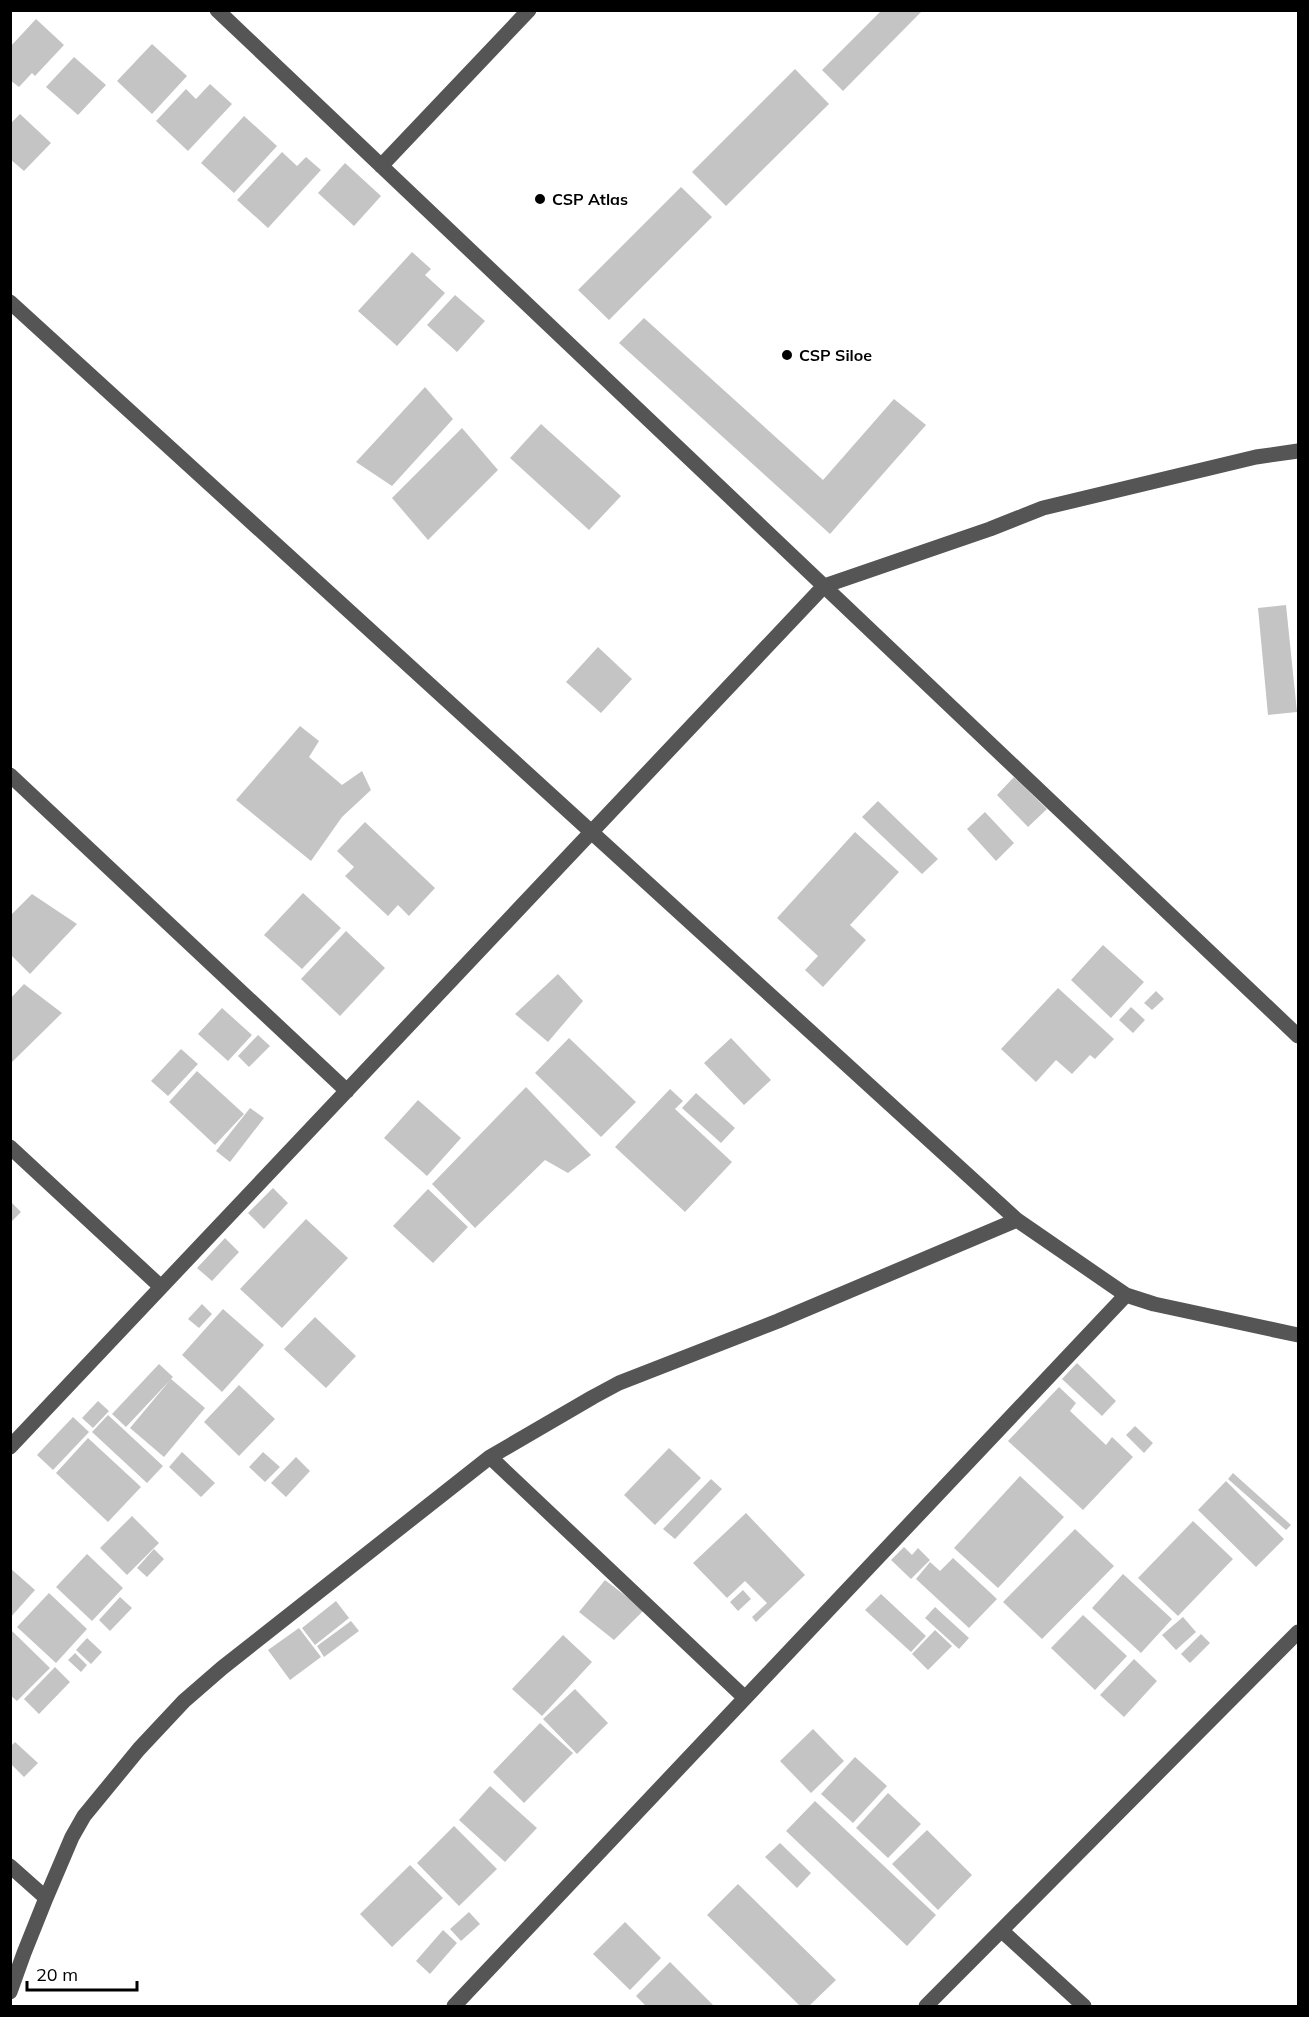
<svg xmlns="http://www.w3.org/2000/svg" width="1309" height="2017" font-family="Mulish,sans-serif">
	<style>
		.building { fill: #c4c4c4 }
		.lines { fill: none; stroke-linecap: round; stroke-linejoin: round }
		.minor { stroke: #555; stroke-width: 15 }
		.poi-dot { fill: #000; stroke: #fff; stroke-width: 2 }
		.labels { text-anchor: middle; stroke-width: 4.5; stroke-linejoin: round; paint-order: stroke }
		.poi-label { font-size: 16px; font-weight: bold; fill: #000; stroke: #fff; text-anchor: start }
	</style>
	<rect width="100%" height="100%" fill="#fff"/>
	<path class="building" d="M882,10H923L843,91L822,70Z
		M36,19L64,45L35,76L32,73L19,87L10,80V47Z
		M152,44L187,76L152,114L117,81Z
		M74,57L106,85L78,115L46,87Z
		M795,69L829,104L726,206L692,172Z
		M210,84L232,104L188,151L156,121L186,89L196,99Z
		M20,114L51,143L24,171L10,159V124Z
		M244,116L277,146L234,193L201,163Z
		M282,152L297,166L306,157L321,170L268,228L237,200Z
		M345,163L381,196L354,226L318,193Z
		M681,187L712,217L609,320L578,290Z
		M412,252L431,269L425,275L445,293L397,346L358,311Z
		M455,295L485,321L457,352L427,325Z
		M644,318L823,480L894,399L926,425L830,534L619,343Z
		M425,387L453,419L392,486L356,462Z
		M541,424L621,496L589,530L510,458Z
		M462,428L498,470L428,540L392,498Z
		M1286,605L1297,712L1268,715L1258,608Z
		M598,647L632,679L601,713L566,682Z
		M300,726L319,741L309,757L342,785L362,771L371,790L342,817L311,861L236,800Z
		M1014,777L1047,809L1028,827L997,795Z
		M878,801L938,859L922,874L862,817Z
		M985,812L1014,843L996,861L967,829Z
		M365,822L435,888L409,916L398,905L388,916L345,876L354,867L337,851Z
		M855,832L899,872L850,925L866,940L823,987L805,970L818,956L777,918Z
		M303,893L341,928L302,969L264,935Z
		M32,894L77,924L30,974L10,954V916Z
		M346,931L385,968L340,1016L301,979Z
		M1103,945L1144,982L1111,1018L1071,980Z
		M558,974L583,1001L548,1042L515,1014Z
		M24,984L62,1013L10,1064V999Z
		M1058,988L1114,1039L1095,1059L1090,1055L1072,1074L1056,1060L1036,1082L1001,1049Z
		M1156,991L1164,999L1152,1010L1144,1003Z
		M1131,1007L1145,1020L1133,1033L1119,1020Z
		M222,1008L252,1035L228,1061L198,1034Z
		M258,1035L270,1046L249,1067L238,1056Z
		M569,1038L636,1102L601,1137L535,1073Z
		M731,1038L771,1080L744,1105L704,1063Z
		M181,1049L198,1064L168,1096L151,1081Z
		M197,1071L244,1114L215,1145L169,1102Z
		M526,1087L591,1155L568,1173L545,1160L475,1228L432,1184Z
		M670,1089L683,1101L675,1109L732,1162L685,1212L615,1147Z
		M696,1093L735,1128L721,1143L682,1108Z
		M418,1100L461,1138L427,1176L384,1138Z
		M250,1108L264,1118L230,1162L216,1151Z
		M273,1188L288,1203L264,1229L248,1213Z
		M428,1189L468,1227L433,1263L393,1226Z
		M10,1201L21,1212L10,1223Z
		M306,1219L348,1258L282,1328L240,1289Z
		M225,1238L239,1252L212,1281L197,1268Z
		M202,1304L212,1314L199,1328L188,1319Z
		M223,1309L264,1345L222,1392L182,1355Z
		M315,1317L356,1356L326,1388L284,1349Z
		M1077,1363L1116,1401L1102,1416L1062,1379Z
		M159,1364L173,1377L126,1427L112,1414Z
		M171,1379L205,1408L164,1457L130,1428Z
		M239,1385L275,1419L239,1456L204,1422Z
		M1059,1387L1076,1403L1070,1411L1106,1445L1112,1437L1133,1457L1083,1510L1008,1441Z
		M98,1401L109,1411L93,1428L82,1418Z
		M108,1415L163,1466L147,1483L92,1432Z
		M73,1417L89,1432L53,1470L37,1455Z
		M1135,1426L1153,1443L1144,1453L1126,1435Z
		M88,1438L141,1487L108,1522L56,1473Z
		M669,1448L701,1478L655,1525L624,1495Z
		M182,1452L215,1483L201,1497L169,1467Z
		M263,1452L280,1467L265,1482L249,1467Z
		M296,1457L310,1471L286,1497L271,1483Z
		M1233,1473L1291,1525L1286,1530L1228,1479Z
		M1020,1476L1064,1517L998,1588L954,1548Z
		M711,1479L722,1489L675,1539L663,1529Z
		M1226,1481L1284,1539L1256,1567L1198,1510Z
		M746,1513L805,1575L756,1622L752,1617L767,1603L745,1581L727,1598L693,1563Z
		M132,1516L159,1543L127,1575L100,1548Z
		M1193,1521L1233,1559L1178,1616L1138,1578Z
		M1075,1529L1114,1566L1042,1639L1003,1602Z
		M904,1547L912,1555L918,1548L930,1560L911,1579L891,1560Z
		M154,1549L164,1559L147,1577L137,1568Z
		M87,1554L123,1588L92,1621L56,1587Z
		M953,1558L997,1599L969,1628L916,1579L930,1562L940,1571Z
		M10,1568L35,1590L10,1618Z
		M1123,1574L1172,1619L1141,1653L1092,1608Z
		M605,1580L644,1610L614,1640L579,1612Z
		M743,1590L751,1599L738,1611L730,1602Z
		M49,1593L87,1629L56,1663L17,1627Z
		M881,1594L926,1636L911,1652L865,1610Z
		M120,1597L132,1608L110,1631L99,1620Z
		M336,1601L349,1618L315,1645L302,1628Z
		M935,1607L969,1638L959,1649L925,1618Z
		M1083,1615L1127,1656L1095,1690L1051,1648Z
		M1183,1617L1196,1632L1176,1650L1162,1635Z
		M351,1621L359,1631L324,1657L317,1646Z
		M299,1628L321,1657L290,1680L268,1650Z
		M935,1630L952,1646L928,1670L912,1654Z
		M12,1631L50,1668L17,1701L10,1695V1633Z
		M1201,1634L1210,1643L1190,1663L1181,1654Z
		M563,1635L592,1662L542,1716L512,1689Z
		M87,1638L102,1652L91,1664L76,1650Z
		M75,1653L87,1665L81,1672L68,1660Z
		M1134,1659L1157,1681L1124,1717L1100,1695Z
		M55,1667L70,1682L39,1714L24,1699Z
		M575,1689L608,1723L577,1754L543,1719Z
		M540,1723L573,1753L524,1803L493,1772Z
		M813,1729L844,1761L811,1793L780,1761Z
		M15,1742L38,1763L24,1777L10,1763V1747Z
		M855,1757L887,1786L853,1823L821,1794Z
		M490,1786L537,1828L505,1862L459,1820Z
		M888,1793L921,1824L888,1858L856,1828Z
		M815,1801L936,1915L907,1946L786,1831Z
		M454,1826L497,1869L459,1906L417,1863Z
		M927,1830L972,1875L938,1910L892,1864Z
		M780,1843L811,1873L797,1888L765,1857Z
		M410,1865L443,1898L392,1947L360,1914Z
		M738,1884L836,1980L809,2006H800L707,1915Z
		M469,1912L480,1924L461,1941L450,1929Z
		M625,1922L661,1958L630,1990L593,1954Z
		M443,1930L457,1943L430,1974L416,1961Z
		M670,1962L714,2006H646L636,1996Z"/>
	<g class="lines">
		<path class="minor" d="M217,10L1298,1036
			M381,166L529,10
			M10,302L1017,1220L1126,1295L1154,1304L1298,1335
			M10,775L347,1091
			M10,1147L161,1287
			M10,1447L824,586L990,529L1043,508L1256,457L1298,451
			M490,1457L745,1698
			M10,1866L46,1898
			M1002,1931L1084,2006
			M10,1992L24,1953L46,1898L72,1837L84,1816L139,1749L184,1701L222,1668L490,1457L593,1397L619,1383L778,1321L1017,1220
			M454,2006L1126,1295
			M926,2006L1298,1632"/>
	</g>
	<g class="poi-dot">
		<circle cx="540" cy="199" r="6"/>
		<circle cx="787" cy="355" r="6"/>
	</g>
	<g class="labels">
		<g class="poi-label">
			<text x="552" y="205">CSP Atlas</text>
			<text x="799" y="361">CSP Siloe</text>
		</g>
	</g>
	<rect width="1309" height="2017" fill="none" stroke="#000000" stroke-width="24"/>
	<path d="M27 1981v9h110v-9" fill="none" stroke="#000000" stroke-width="3"/>
	<text x="36" y="1981" font-size="18" fill="#000000" stroke="#ffffff" stroke-width="4.5" paint-order="stroke">20 m</text>
</svg>
